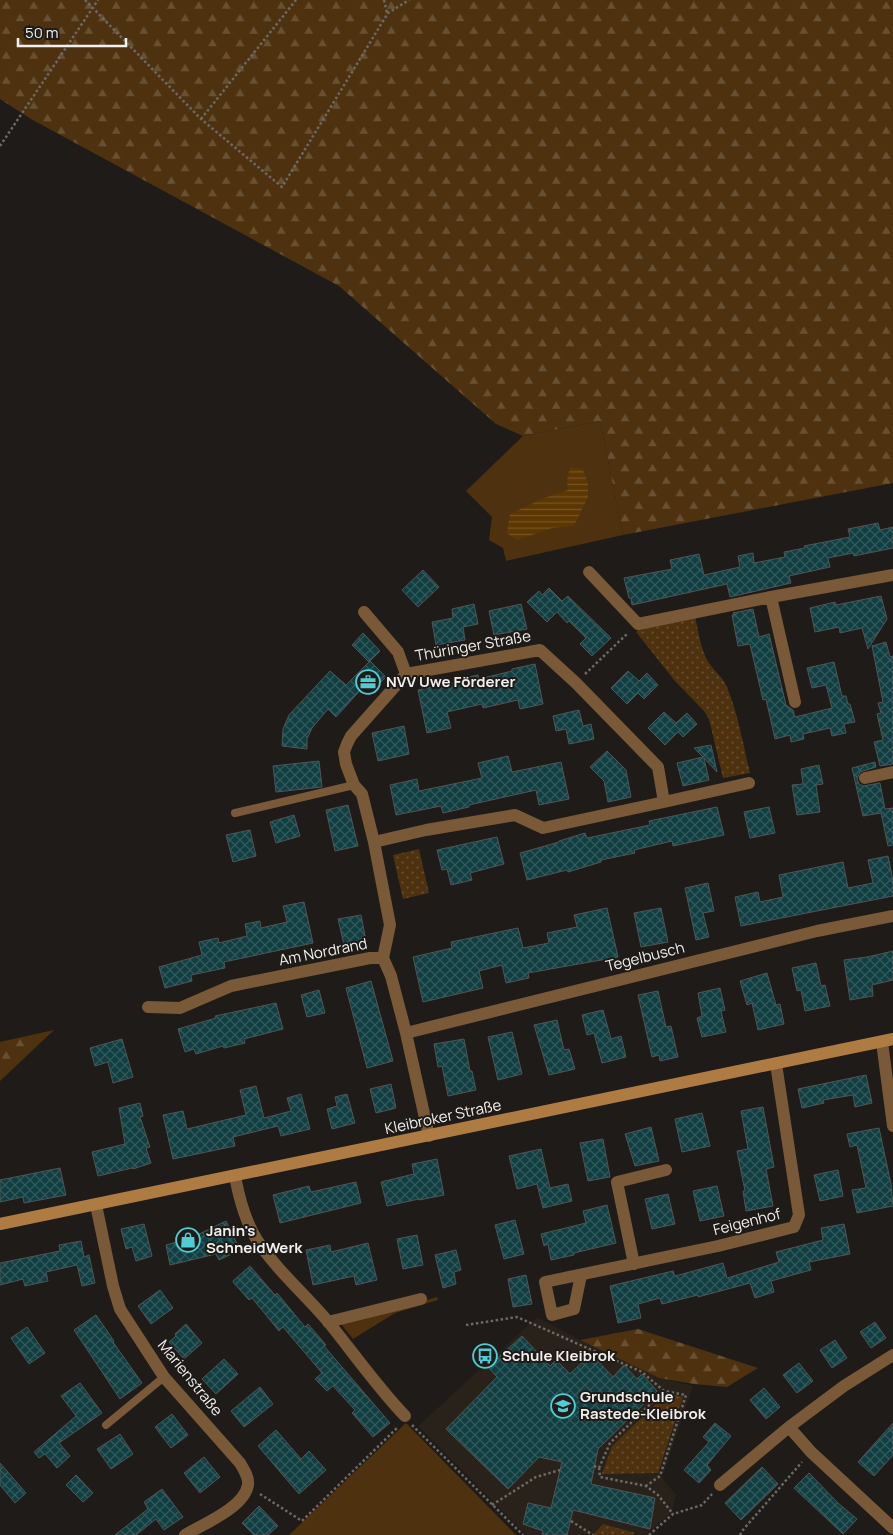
<svg xmlns="http://www.w3.org/2000/svg" width="893" height="1535" font-family="Manrope,sans-serif">
	<style>
		.built { fill: #29221b }
		.grass { fill: #4e3210 }
		.forest { fill: url(#forest-firs) }
		.park { fill: url(#park-dots) }
		.water { fill: url(#water-rules) }
		.building { fill: url(#building-cross-hatch); stroke: #505556 }
		.lines { fill: none; stroke-linecap: round; stroke-linejoin: round }
		.path { stroke: #6c6967; stroke-width: 2.5; stroke-dasharray: 2.5 2.5; stroke-linecap: butt }
		.lane { stroke: #795937; stroke-width: 8 }
		.street { stroke: #795937; stroke-width: 12 }
		.secondary { stroke: #ae7b43; stroke-width: 12 }
		.labels { text-anchor: middle; stroke-width: 4; stroke-linejoin: round; paint-order: stroke }
		.street-label { font-size: 15px; fill: #f1efed; stroke: #1e1b18 }
		.poi-label { font-size: 15px; font-weight: bold; fill: #f1efed; stroke: #1e1b18; text-anchor: start }
	</style>
	<defs>
		<pattern id="forest-firs" width="22" height="20" patternUnits="userSpaceOnUse" patternTransform="scale(1.25)"><rect width="22" height="20" fill="#4e3210"/><path d="M5 1l3.5 6h-7zM16 11l3.5 6h-7z" fill="#685033"/></pattern>
		<pattern id="park-dots" width="8" height="8" patternUnits="userSpaceOnUse" patternTransform="scale(1.25)"><rect width="8" height="8" fill="#4e3210"/><path d="M2 2h.1M6 6h.1" fill="none" stroke="#685033" stroke-width="1.8" stroke-linecap="round"/></pattern>
		<pattern id="water-rules" width="6" height="5" patternUnits="userSpaceOnUse" patternTransform="scale(1.25)"><rect width="6" height="5" fill="#5d3701"/><path d="M0 2.5h6" fill="none" stroke="#755426"/></pattern>
		<pattern id="building-cross-hatch" width="8" height="8" patternUnits="userSpaceOnUse" patternTransform="scale(1.25)"><rect width="8" height="8" fill="#103e41"/><path d="M0 0l8 8M0 8l8-8" fill="none" stroke="#335a5d"/></pattern>
	</defs>
	<rect width="100%" height="100%" fill="#1e1b18"/>
	<path class="built" d="M537,1317L580,1340L659,1378L693,1386L662,1478L676,1495L672,1512L646,1535H526L418,1426Z"/>
	<path class="grass" d="M600,421L623,535L506,561L503,548L489,540L492,517L466,491L523,436Z
		M437,1297L438,1300L395,1313L353,1339L341,1324Z
		M406,1423L516,1535H289Z"/>
	<path class="forest" d="M0,0H893V483L623,535L600,421L523,436L496,424L339,286L31,119L0,99Z
		M54,1030L0,1081V1042Z
		M638,1329L758,1368L727,1387L694,1384L659,1378L580,1340Z"/>
	<path class="park" d="M695,616C698,629 701,652 709,663C715,672 723,677 727,687C738,714 743,744 750,773L723,778L709,719L704,711L675,681L636,632L640,628Z
		M419,849L429,893L403,899L393,855Z
		M667,1393L683,1397L658,1473L602,1474L612,1446Z
		M603,1524L635,1533L633,1535H593Z"/>
	<path class="water" d="M570,467L583,470L588,484V497L574,526L552,528L517,540L507,533L510,514L544,498L568,490L567,480Z"/>
	<path class="building" d="M878,523L880,530L893,527V548L854,556L853,553L828,558L830,567L789,576L791,583L730,597L727,584L632,605L631,598H629L624,578L672,569L670,560L699,554L704,575L740,567L738,556L753,553L754,563L785,557L784,552L805,548L804,546L850,537L848,529Z
		M423,570L439,587L418,607L402,590Z
		M549,588L562,601L568,596L611,638L592,656L580,644L586,638L569,621L567,623L557,612L547,622L527,602L539,591L542,595Z
		M881,596L887,619L868,649L862,628L840,633L839,627L815,632L810,608L835,602L836,605Z
		M474,604L478,624L463,627L465,640L436,645L432,622L453,618L452,609Z
		M521,604L527,629L494,635L489,611Z
		M753,609L759,637L769,634L786,705L793,710L795,717L832,708L826,685L812,688L807,668L834,662L842,696H846L848,704H850L855,722L844,724L846,733L832,736L830,728L803,734L804,739L791,742L790,735L775,739L766,699L763,700L750,644L738,646L732,615H734L733,613Z
		M363,633L380,651L369,662L352,645Z
		M886,642L890,657L893,656V764L880,766L874,742L883,740L877,714L881,713L878,703L883,702L872,646Z
		M370,661L386,677L372,691L365,685L336,717L328,709L312,728L307,739V749L282,746L283,729L289,715L330,671L346,685Z
		M535,664L543,704L520,709L518,700L483,708L482,704L447,712L451,728L427,733L418,690L461,681L460,679L478,675L479,679L512,671V669Z
		M628,671L639,681L647,673L658,685L644,699L638,693L627,704L611,688Z
		M579,710L583,726L591,724L594,739L569,744L566,729L556,731L553,716Z
		M664,712L676,723L687,713L697,724L683,737L678,732L665,745L648,728Z
		M404,726L409,754L378,761L372,733Z
		M711,745L717,772L704,758L709,780L683,786L677,763L703,757L694,748Z
		M607,751L626,770L631,797L608,802L604,781L590,767Z
		M508,756L512,772L561,762L569,799L539,805L536,790L469,805V807L443,813L441,806L396,815L390,785L417,779L419,791L482,778L478,763Z
		M319,761L322,787L276,792L273,766Z
		M875,762L876,767L860,772L857,779L859,784L863,786L880,783L885,809L893,808V845L888,846L881,813L863,816L852,768Z
		M819,765L823,784L816,785L820,812L797,815L792,785L803,784L801,769Z
		M348,805L358,846L335,851L326,810Z
		M717,807L724,835L673,846L672,841L634,850L635,853L601,860V862L568,872L567,870L527,880L520,853L559,842V841L585,833L587,838L650,825L649,821Z
		M769,807L775,833L750,838L744,812Z
		M294,815L300,836L276,843L270,822Z
		M250,830L256,856L233,862L226,835Z
		M497,837L504,864L470,873L472,880L451,885L447,869L442,870L437,850Z
		M888,856L893,881V896L741,926L735,897L758,892L760,902L783,897L779,875L843,862L848,888L873,883L868,860Z
		M708,883L714,911L703,913L709,937L696,940L685,888Z
		M304,902L313,943L224,962L225,968L191,975L192,981L165,988L159,967L202,955L199,942L218,938L219,943L247,936L245,924L260,921L261,928L287,922L283,906Z
		M607,908L618,957L528,973L529,978L506,983L502,965L479,971L483,988L423,1002L413,957L452,948L451,942L518,928L523,948L549,943L547,933L577,927L574,915Z
		M661,908L668,942L641,947L634,913Z
		M361,915L366,941L344,945L338,919Z
		M893,951V980L872,985L873,996L850,1000L844,960L867,957Z
		M816,963L821,986L825,985L830,1006L805,1011L801,990L797,991L792,968Z
		M767,973L776,1005L780,1004L784,1024L758,1030L752,1003L747,1005L740,981Z
		M371,981L393,1061L367,1068L346,988Z
		M720,988L725,1010L721,1011L726,1032L702,1037L697,1018L702,1016L698,993Z
		M319,990L325,1013L307,1017L301,995Z
		M658,991L666,1027L671,1026L678,1057L660,1061L659,1055L652,1057L638,995Z
		M276,1003L283,1029L244,1039L245,1043L224,1048L223,1046L196,1054L194,1049L185,1052L178,1029L216,1018L215,1016Z
		M603,1010L611,1039L621,1036L626,1057L602,1063L594,1033L587,1035L582,1015Z
		M557,1020L564,1050L569,1049L575,1069L549,1075L534,1025Z
		M512,1032L522,1074L498,1080L488,1037Z
		M122,1039L133,1077L113,1083L108,1062L95,1066L90,1048Z
		M464,1039L470,1071H472L476,1090L448,1096L442,1066L438,1067L434,1044Z
		M866,1075L872,1103L855,1107L853,1095L823,1100L824,1103L802,1108L798,1089Z
		M391,1084L396,1108L376,1113L370,1089Z
		M256,1086L264,1118L291,1111L287,1098L301,1094L310,1129L281,1136L278,1126L233,1137L235,1146L173,1159L163,1115L183,1111L187,1129L246,1115L240,1090Z
		M347,1094L355,1123L332,1129L327,1109L337,1106L335,1097Z
		M140,1103L143,1116L140,1117L150,1147L146,1148L151,1163L133,1169L132,1168L98,1176L92,1152L125,1144L119,1108Z
		M763,1107L774,1167L766,1169L773,1206L746,1211L743,1191H745L737,1151L748,1149L741,1111Z
		M702,1113L710,1146L682,1152L675,1119Z
		M651,1127L659,1161L635,1166L625,1134Z
		M879,1128L891,1184L893,1206L857,1213L852,1190L866,1188L857,1145L850,1147L847,1134Z
		M603,1139L610,1177L588,1181L580,1143Z
		M541,1149L550,1188L568,1184L572,1201L543,1208L537,1184L517,1189L509,1156Z
		M437,1159L444,1195L419,1200V1199L387,1206L381,1182L414,1174L412,1164Z
		M60,1168L66,1195L24,1203L23,1197L0,1202V1180Z
		M838,1170L843,1196L820,1201L814,1175Z
		M356,1182L361,1203L280,1223L273,1195L309,1186L311,1192Z
		M717,1186L724,1216L700,1221L693,1191Z
		M668,1194L675,1224L652,1229L645,1199Z
		M607,1205L616,1243L574,1253V1255L551,1260L548,1244L544,1246L541,1234L586,1223L583,1211Z
		M515,1220L524,1254L504,1259L495,1225Z
		M226,1221L240,1250L219,1260L216,1254L170,1265L166,1245L191,1238Z
		M144,1224L152,1256L136,1261L132,1247L126,1249L121,1229Z
		M844,1224L850,1254L809,1262L811,1270L771,1281L774,1292L755,1298L750,1283L698,1297V1295L662,1304L660,1298L638,1304L641,1318L618,1323L610,1286L673,1271L675,1276L723,1263L727,1278L779,1262L776,1252L823,1240L821,1228Z
		M417,1235L423,1265L403,1269L397,1239Z
		M81,1241L84,1257L89,1255L95,1283L82,1286L77,1265L46,1272L48,1281L25,1286L23,1279L0,1285V1263L60,1251L59,1245Z
		M368,1243L377,1280L356,1285L354,1276L313,1285L306,1250L330,1245L331,1252Z
		M456,1250L461,1270L454,1272L456,1284L443,1288L435,1255Z
		M250,1266L275,1295L277,1293L305,1327L308,1324L326,1345L324,1346L390,1423L373,1437L352,1413L355,1410L333,1386L327,1391L315,1379L322,1373L283,1327L279,1331L252,1298L249,1300L233,1282L234,1280Z
		M526,1275L532,1304L513,1307L508,1279Z
		M160,1290L173,1308L151,1324L138,1306Z
		M96,1315L114,1341L113,1342L142,1383L120,1399L74,1330Z
		M875,1322L886,1338L871,1348L860,1332Z
		M186,1324L202,1343L184,1359L169,1342L176,1336L175,1334Z
		M27,1327L45,1353L29,1364L11,1338Z
		M522,1336L550,1366L556,1360L570,1374L591,1354L613,1377L624,1365L637,1379L642,1374L657,1391L598,1449L591,1484L655,1498L650,1529L573,1510L567,1535H542L543,1531L523,1524L528,1503L551,1508L562,1462L539,1457L508,1489L446,1429L497,1377L488,1367Z
		M835,1340L847,1358L832,1368L820,1350Z
		M224,1359L238,1374L216,1394L202,1379Z
		M799,1363L813,1381L797,1393L783,1375Z
		M80,1383L102,1413L59,1443L70,1456L57,1468L45,1454L39,1458L34,1452L76,1416L61,1396Z
		M260,1387L273,1404L244,1427L231,1411Z
		M764,1388L780,1407L766,1419L750,1400Z
		M172,1414L188,1435L171,1448L155,1427Z
		M715,1423L731,1436L707,1465L711,1470L699,1483L684,1470L709,1442L703,1437Z
		M893,1423V1455L874,1476L858,1462Z
		M276,1430L301,1459L309,1451L326,1470L299,1494L258,1446Z
		M120,1434L133,1454L111,1469L97,1449Z
		M204,1457L220,1477L200,1493L184,1473Z
		M0,1463L26,1493L15,1503L0,1485Z
		M762,1467L778,1484L741,1520L725,1503Z
		M809,1473L838,1503L857,1519L843,1534L794,1488Z
		M76,1475L93,1493L83,1502L66,1485Z
		M162,1489L183,1517L164,1530L156,1519L136,1535H115L148,1509L144,1502Z
		M259,1506L278,1526L268,1535H254L242,1523Z"/>
	<g class="lines">
		<path class="path" d="M85,0L201,119L282,187L388,13L409,0
			M384,0L387,13
			M201,119L296,0
			M0,146L98,0
			M585,674L628,633
			M466,1325L517,1317L642,1372L664,1391
			M412,1425L523,1535
			M594,1466L599,1468L600,1477L646,1486L658,1495L673,1514
			M599,1468L610,1443L664,1391L686,1395L660,1476L646,1486
			M260,1494L302,1521L398,1427
			M492,1505L536,1477L560,1470
			M571,1521L593,1535
			M649,1535L673,1514L702,1505L712,1494
			M740,1535L742,1531L802,1462"/>
		<path class="lane" d="M235,813L354,785
			M106,1425L164,1377"/>
		<path class="street" d="M589,572L638,624L771,597L893,575
			M771,597L795,702
			M364,612L398,652L406,674
			M865,778L893,772
			M664,802L749,783
			M374,842L426,830L515,815L543,828L664,802L658,767L576,683L540,650L406,674L351,736L347,744L344,752L346,764L354,785L362,794L374,842L390,925L383,958
			M383,958L391,976L406,1033L429,1136
			M148,1007L180,1008L231,986L370,958H383
			M406,1033L817,931L893,916
			M882,1042L893,1126
			M235,1176C239,1198 245,1221 257,1240C277,1271 307,1296 330,1324C355,1355 378,1388 405,1416
			M96,1205L113,1286L120,1309L164,1377L240,1463C244,1470 249,1477 248,1485C244,1508 203,1524 185,1535
			M634,1264L617,1182L666,1170
			M581,1275L574,1309L552,1315L545,1282L718,1246L794,1227L799,1215L776,1064
			M328,1322L421,1299
			M893,1355L844,1386L789,1427L811,1452L893,1528
			M720,1485L789,1427"/>
		<path class="secondary" d="M0,1224L893,1039"/>
	</g>
	<defs>
		<g id="office-ring" transform="scale(1.25)"><circle r="9.5" fill="#1e1b18" stroke="#51ccd4" stroke-width="1.5"/><path d="M-6-3h4V-5.5h4V-3h4V5H-6ZM-1-4.5V-3h2v-1.5ZM-6 0V1H6V0Z" fill="#51ccd4"/></g>
		<g id="shop-ring" transform="scale(1.25)"><circle r="9.5" fill="#1e1b18" stroke="#51ccd4" stroke-width="1.5"/><path d="M-5-2.5h2.3a2.7 3.5 0 0 1 5.4 0H5L5.5 6h-11ZM-1.5-2.5h3a1.5 2.3 0 0 0-3 0Z" fill="#51ccd4"/></g>
		<g id="bus-ring" transform="scale(1.25)"><circle r="9.5" fill="#1e1b18" stroke="#51ccd4" stroke-width="1.5"/><path d="M-5-6H5V4H4V6H2V4H-2V6H-4V4H-5ZM-3.5-4V0h7V-4ZM-3.5 1.2v1.5H-2V1.2ZM2 1.2v1.5H3.5V1.2Z" fill="#51ccd4"/></g>
		<g id="school-ring" transform="scale(1.25)"><circle r="9.5" fill="#1e1b18" stroke="#51ccd4" stroke-width="1.5"/><path d="M0-5L7-2L0 1L-7-2ZM-4 1L0 2.5L4 1V4Q0 6-4 4Z" fill="#51ccd4"/></g>
	</defs>
	<g fill-rule="evenodd">
		<use href="#office-ring" x="368" y="682"/>
		<use href="#shop-ring" x="188" y="1240"/>
		<use href="#bus-ring" x="485" y="1356"/>
		<use href="#school-ring" x="563" y="1406"/>
	</g>
	<g class="labels">
		<g class="street-label">
			<text transform="translate(473 646) rotate(-10)" y="5">Thüringer Straße</text>
			<text transform="translate(323 952) rotate(-11)" y="5">Am Nordrand</text>
			<text transform="translate(645 957) rotate(-14)" y="5">Tegelbusch</text>
			<text transform="translate(443 1117) rotate(-12)" y="5">Kleibroker Straße</text>
			<text transform="translate(747 1222) rotate(-14)" y="5">Feigenhof</text>
			<text transform="translate(190 1378) rotate(51)" y="5">Marienstraße</text>
		</g>
		<g class="poi-label">
			<text x="386" y="687">NVV Uwe Förderer</text>
			<text x="206" y="1236">Janin's<tspan x="206" dy="17">SchneidWerk</tspan></text>
			<text x="502" y="1361">Schule Kleibrok</text>
			<text x="580" y="1402">Grundschule<tspan x="580" dy="17">Rastede-Kleibrok</tspan></text>
		</g>
	</g>
	<path d="M18 38v8h108v-8" fill="none" stroke="#f1efed" stroke-width="2.5"/>
	<text x="25" y="38" font-size="15" fill="#f1efed" stroke="#1e1b18" stroke-width="4" paint-order="stroke">50 m</text>
</svg>
